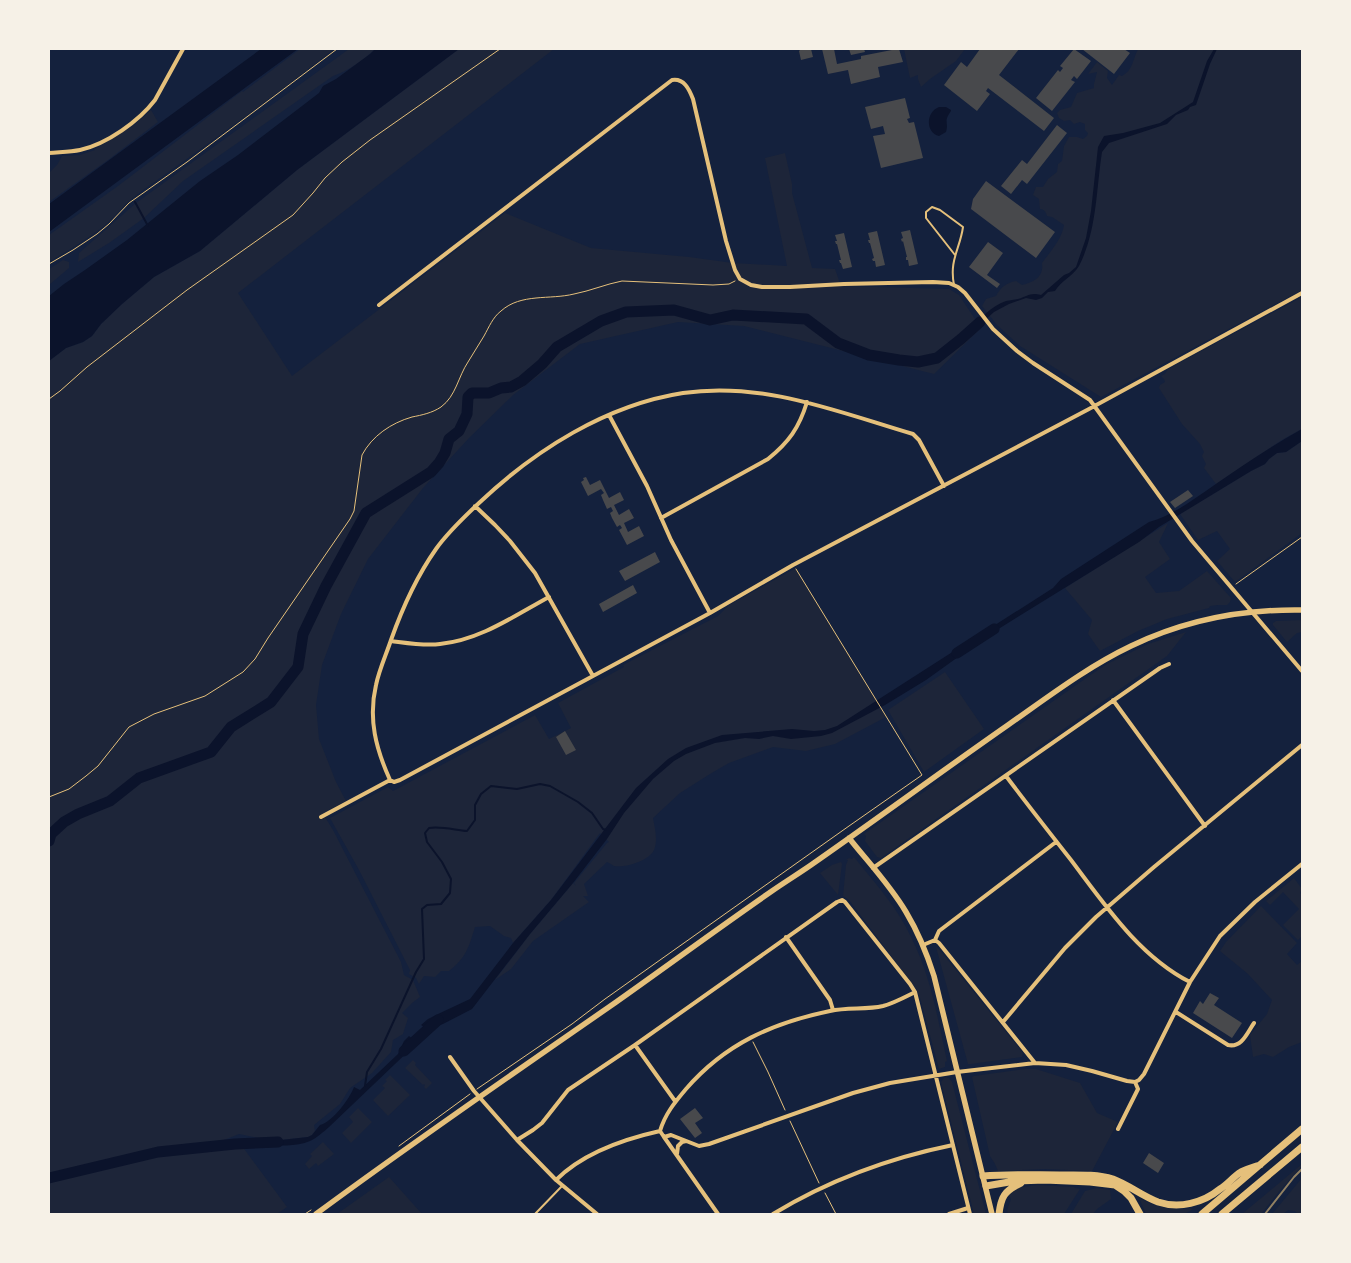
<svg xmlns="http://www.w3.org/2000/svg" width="1351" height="1263" font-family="'Fira Sans',sans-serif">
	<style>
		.green { fill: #1d2539 }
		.water { fill: #0b132b }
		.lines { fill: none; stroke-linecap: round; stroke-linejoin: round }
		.stream { stroke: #0b132b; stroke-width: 2 }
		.river { stroke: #0b132b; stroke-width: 11 }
		.building { fill: #48494c }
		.path { stroke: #e5c07b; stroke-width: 1 }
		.service { stroke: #e5c07b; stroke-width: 2 }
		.minor { stroke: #e5c07b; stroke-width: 4 }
		.secondary { stroke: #e5c07b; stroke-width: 5.5 }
		.motorway { stroke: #e5c07b; stroke-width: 7 }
		.rail { stroke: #918062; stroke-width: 2 }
	</style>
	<rect width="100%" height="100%" fill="#14213d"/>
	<path class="green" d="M300,49H334C271,99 205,146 139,193C125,203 116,216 103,227C86,240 67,251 49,262V235L118,186L242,91L243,92Z
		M349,49H375C364,60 348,71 333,76L183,181L144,218L109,243L78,262L79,253L136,203Z
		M459,49H554L238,293L292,376L505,213L591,248L689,257L733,263L787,266L765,158L785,153L792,184V193L812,268L835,269L841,286L949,289L959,295L981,328L934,374L744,326L678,322L580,344L513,395L469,438L423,488L368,559L341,614L322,665L316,705L319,739L336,782L346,801L327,811L325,817L333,830L401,962L404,975L413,980L420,997L412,1003L402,1013L408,1018L403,1034L393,1040L391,1052L372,1073L350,1088L340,1104L314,1125L315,1131L312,1135L308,1137L272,1141L239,1134L192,1153L242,1146L287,1207L277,1214H49V361L66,348L83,342L92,336L101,324L122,304L154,277L200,251L297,170Z
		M904,49H965L956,61L930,79L921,87L918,79V75L910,78Z
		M1138,49H1302V290L1101,397L1020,346L997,325L982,306L986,299L996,296C1001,287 1006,283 1016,281L1022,285C1034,282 1044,277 1042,263C1050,252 1062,239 1064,225L1052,217L1047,216C1046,212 1044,209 1040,209L1039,199L1033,195L1036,187H1043L1048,179L1057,172L1058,164L1062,161L1064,146L1069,137H1077L1083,139L1087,136L1088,133L1085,130V124L1080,122L1074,124L1070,120L1064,121L1059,118L1057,113L1060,110L1071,107L1077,93L1094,88V84L1097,72L1088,74L1097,62L1108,71L1107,78L1112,85L1119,75L1122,76C1133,70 1133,59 1138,49Z
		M151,110L158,122L108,160L49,202V173L57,165L62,156L80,155L95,150V149L134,125Z
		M63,260L69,262V268L49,285V269Z
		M1302,297V429L1282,440L1216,484L1204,468L1206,464L1202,456L1204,452L1200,444L1182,424L1159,388L1160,385L1165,382L1164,379L1161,376L1165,374L1168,369Z
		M1302,441V533L1235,582L1217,561L1230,549L1217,531L1198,540L1180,514L1251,471L1265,464L1269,459L1277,453L1286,452Z
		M1168,523L1159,542L1170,559L1145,577L1156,593L1179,591L1207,571L1231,598L1230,602L1227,605H1218L1210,606L1209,608L1167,619L1138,631L1100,651L1088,634L1092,620L1065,588Z
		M796,568L886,717L835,744L806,751L773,747L729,763L710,774L680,793L653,818C655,829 658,840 654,850C649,861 625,868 614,866C612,865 610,863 607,862L584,884L588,896H583L589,902L533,941L511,969L495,980L530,934L573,883L576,886L574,883L607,843L609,842L600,833L551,900L513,943L511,938L504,936L490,926L475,927C469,947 466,958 449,971H441L435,977L424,976L419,984L416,978L409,974L410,970L359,870L330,818L388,787L393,791L535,715L549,739L571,728L558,703L624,667L623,665L718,616L729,605Z
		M1302,620V632L1297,633L1287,642L1273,625V623L1276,621Z
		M1186,632L1167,656L881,858L877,857L865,841L866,836L864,834L1092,674L1107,664L1148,644Z
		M945,672L984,729L924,772L888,710Z
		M854,857C875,883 898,908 912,939C931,977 938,1020 947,1061L945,1062V1067L939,1069L920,998L916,989L849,900L843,896L846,865L848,860H846L849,858L852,859Z
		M841,862L842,864L838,895L820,873L832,865Z
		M1294,878L1302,889L1300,893L1302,895V936L1298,940L1283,925L1299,909L1283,892L1270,905L1266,901Z
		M1261,906L1297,943L1287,954L1297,965L1302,961V1042L1289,1047L1273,1057L1264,1054L1253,1057L1250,1035L1267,1014L1272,1000L1248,974L1220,951L1226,942Z
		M936,947L939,949L1023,1053L1022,1057L971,1064H968Z
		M413,1060L416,1063L415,1065L432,1083L426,1089L424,1087L425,1085L424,1084L423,1085L405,1068Z
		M1025,1069H1036L1080,1083L1097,1113L1118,1122L1092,1171L1044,1169L998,1171L995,1164L990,1156L972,1077L974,1076Z
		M390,1075L410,1095L388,1116L373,1100L385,1088L382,1086L387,1081L385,1080Z
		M945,1077L949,1078L952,1082L986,1214H974L941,1082L943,1079Z
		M358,1108L372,1122L351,1143L342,1133L353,1122L349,1117Z
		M323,1142L334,1154L318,1166L316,1163L309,1169L305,1164L312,1156L310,1154Z
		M1302,1164V1166L1282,1188L1261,1214H1242Z
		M389,1177L422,1214H337Z
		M1302,1178V1214H1298L1295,1211L1288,1210L1283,1214H1272Z
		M1038,1185L1074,1187L1075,1188L1080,1189L1064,1214H1008L1007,1210L1011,1199L1007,1193L1016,1188Z
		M1097,1188L1110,1190L1111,1199L1097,1209L1093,1214H1071L1085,1191Z
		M1141,1199C1157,1207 1173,1211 1191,1208L1192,1210L1184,1214H1146L1140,1200Z"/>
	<path class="water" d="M261,49H298L49,232V204Z
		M375,49H459L297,170L200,251L154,277L122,304L101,324L92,336L83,342L66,348L49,361V296L64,284L85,270L127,240L200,181L238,155L319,93L323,86L336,79L370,54Z
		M1214,49H1217L1210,64L1196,105L1190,107L1188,110L1176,115L1167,124L1109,143L1102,152C1096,191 1097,231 1079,266C1073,276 1061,281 1055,291L1048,292L1042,298L1036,300L1026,298L1009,304L994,312L971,333L968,331C979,320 991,306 1006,301C1010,300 1014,300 1018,299C1028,296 1030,292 1041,295L1064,275L1069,273L1076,267L1086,238L1091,211L1098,147L1104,136L1123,133L1160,123L1193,102L1207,61Z
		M939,107H946L951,110V111C943,122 949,122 946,132L939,136C925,132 926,112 939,107Z
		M1302,429V441L1286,452L1277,453L1269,459L1265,464L1251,471L1159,527L1139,542L1000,628L985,640L981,634L1053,588L1061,579L1149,522C1172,516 1194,499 1213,486C1242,466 1271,446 1302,429Z
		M968,642L972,647L926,680L885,705L832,733L821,736L791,739L773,736L759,739L745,738L715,743L686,754L674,761L653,779L624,813L607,839L573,883L530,934L472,1009L443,1024L430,1028L429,1030L421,1025L428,1019L438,1014L470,999L513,943L551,900L636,788L668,759L686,748L722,735L792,729L814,731L825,730L837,726Z
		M409,1036L417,1043L329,1127C323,1132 317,1138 310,1141C296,1147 277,1145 262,1146V1139L272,1141L308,1137L312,1135L320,1125C333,1122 350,1098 354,1087L360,1090L398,1054L404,1041Z"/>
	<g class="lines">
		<path class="stream" d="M135,202L148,226
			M365,1086L367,1072L381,1049L416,972L424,959L422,909L427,905L441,904L450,893L451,879L442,862L427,842L425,833L429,828C441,826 455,830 467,831L475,820V805L481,794L491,786L517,789L540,784L550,786L578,802L592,813L603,829L606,830"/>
		<path class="river" d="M957,653L994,629
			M49,841L51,834L64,822L78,814L110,801L139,778L211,752L231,727L271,702L298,667L303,634L326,586L366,513L431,472L439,463L445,453L449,439L459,431L467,414L468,397L472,393H489L501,388L511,387L522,381L542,364L557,347L601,321L626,312L674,310L710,320L733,315L806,319L838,343L869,355L899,360L918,362L937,358L961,339L980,322
			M404,1051L438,1020
			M49,1178L158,1152L235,1144L278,1142"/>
	</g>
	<path class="building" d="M800,49H811L813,57L801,60L799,51L800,50Z
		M822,49H834L837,64L861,59V56L897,49H899L903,62L878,67L880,77L851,84L848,70L828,74Z
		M849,49H864L865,52L851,55Z
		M980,49H1019L999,75L1054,118L1044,131L988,88L986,91L990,94L977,111L944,85L961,62L967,67Z
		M1074,49L1091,61L1077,79L1074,76L1071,80L1075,82L1052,111L1036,98L1058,70L1060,72L1063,68L1060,66Z
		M1082,49H1124L1130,53L1114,74Z
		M905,98L910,118L907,119L909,123L914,122L923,158L881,168L873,136L885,134L883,126L871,129L865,107Z
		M1057,125L1067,133L1027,184L1022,180L1011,194L1001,186L1022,160L1027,164Z
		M986,181L1055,232L1036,258L971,209L973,199Z
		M910,230L918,264L909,266L908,260H906V257H907L903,241L902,242L901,239L903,238L901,232Z
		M877,231L885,265L876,267L875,261H873L872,259L874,258L870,243H869L868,240H870L868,233Z
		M844,233L852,267L843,269L841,263H840L839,260H841L837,244H836L835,241H837L835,235Z
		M988,242L1003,253L987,275L1000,284L997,288L969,267Z
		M586,477L590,485L600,480L609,498L620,492L624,500L614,505L619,515L629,509L634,518L624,523L628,532L639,526L644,536L627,545L619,530L622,528L620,525L617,527L612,518L610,513L613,511L611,507L607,509L603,500L601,495L604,493L601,489L588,496L581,482L584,480L583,478Z
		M1188,490L1193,496L1175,508L1170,502Z
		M655,552L660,562L625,581L619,571Z
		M633,585L637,593L603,612L599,604Z
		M565,731L576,750L566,755L556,737Z
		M1210,993L1219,998L1214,1005L1242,1023L1232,1038L1193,1013L1200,1001L1203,1004Z
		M695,1108L703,1118L695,1123L702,1133L695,1138L680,1119Z
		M1149,1153L1164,1163L1158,1173L1143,1163Z"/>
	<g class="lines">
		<path class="path" d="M49,264L73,250L97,234L109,224L129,203L187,162L337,49
			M49,399L60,391L87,367L187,290L293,215L313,193L325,178L342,162L370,140L500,49
			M1236,584L1302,537
			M49,797L69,789L86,776L98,766L129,727L154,714L205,696L243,672L255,659L268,638L350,519L354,511L362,455C372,436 391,423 412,417C422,415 432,413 441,407C456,396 458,377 468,362C473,353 479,345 484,336C489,327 493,317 501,311C521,293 550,300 574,294C590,291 606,284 622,281L713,285L729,284L735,281
			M753,1042L768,1072L785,1110
			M477,1089L572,1024L605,999L849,826L922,775L796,569
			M790,1121L819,1183
			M399,1146L470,1094
			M825,1193L836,1214
			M305,1214L311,1210"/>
		<path class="service" d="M954,285C949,260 960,249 963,227L940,210L932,207L926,212V218L955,255
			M535,1214L563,1185"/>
		<path class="minor" d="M49,153C59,152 70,152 80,150C107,144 139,121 155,100L183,49
			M379,305L672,80C684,78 689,89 693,99L726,241L735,270L740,279L751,285L762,287H790L844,284L933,282L949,283L958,287L965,293L993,329L1017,351L1033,363L1090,400L1192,541L1302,671
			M609,415L647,486L671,540L710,613
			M475,506L495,525L510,541L535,573L593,676
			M661,518L768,459C789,442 799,428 807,402
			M391,641C407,643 424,646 440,644C480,640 514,616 549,597
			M1113,700L1205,826
			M1006,776C1027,804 1049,832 1071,860C1105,905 1139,956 1190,982
			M390,780C376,749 368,719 376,685C379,670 386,655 391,640C402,609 417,576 436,549C448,532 464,517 479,503C535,450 606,405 683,393C763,381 838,412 913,434L919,440L944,486
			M321,817L390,780L394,782L400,780L710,613L793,565L1089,409L1302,293
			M873,868L1160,668L1169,664
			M786,937L830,1000L833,1010
			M935,940L939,943L1035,1063
			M923,945L935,940L939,931L1056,842
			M1176,1012L1228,1045C1242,1048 1247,1033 1254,1023
			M1003,1022L1065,948L1096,917L1154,867L1302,745
			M635,1045L675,1101
			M450,1057L474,1091L517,1140L556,1180L597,1214
			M1135,1082L1139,1080L1144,1074L1190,982L1220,936L1255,902L1302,864
			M1118,1129L1138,1089L1135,1082
			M660,1131C665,1114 675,1102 686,1089C725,1044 772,1023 830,1011C848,1007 866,1010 883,1006C894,1003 905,997 915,992
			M664,1137L718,1214
			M517,1140L533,1130L542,1123L568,1090L635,1045L837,902L842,900L845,902L910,984L915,992L970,1214
			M677,1154L678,1146L682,1142L686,1141
			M556,1180C583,1153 624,1139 660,1131L664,1137L671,1135L699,1146L709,1144L853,1093L890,1083L957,1072L1035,1063L1066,1065L1092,1071L1127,1081L1135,1082
			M773,1214C829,1180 889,1158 953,1145
			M949,1214L968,1208"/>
		<path class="secondary" d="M849,838C868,862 890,885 906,912C918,932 927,954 934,976L992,1214
			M316,1214C412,1143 511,1075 609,1007C663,969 717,929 772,891C785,882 798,874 811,865C877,819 942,771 1008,725C1048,697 1087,667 1131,646C1185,620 1243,609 1302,610"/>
		<path class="motorway" d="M983,1176C1008,1174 1034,1175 1060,1175C1077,1175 1097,1174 1113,1179C1129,1185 1142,1196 1158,1202C1179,1209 1203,1203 1220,1189C1228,1184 1234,1176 1241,1172C1247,1169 1254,1167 1260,1165
			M986,1186L1015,1181L1045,1180L1090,1182L1115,1185L1124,1191L1131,1198L1140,1214
			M999,1214C1001,1197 1004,1191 1021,1183
			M1202,1214L1302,1129
			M1222,1214L1302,1147"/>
		<path class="rail" d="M1265,1214L1294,1177L1302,1169"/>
	</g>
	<rect width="1351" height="1263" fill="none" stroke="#f6f1e7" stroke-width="100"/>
</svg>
